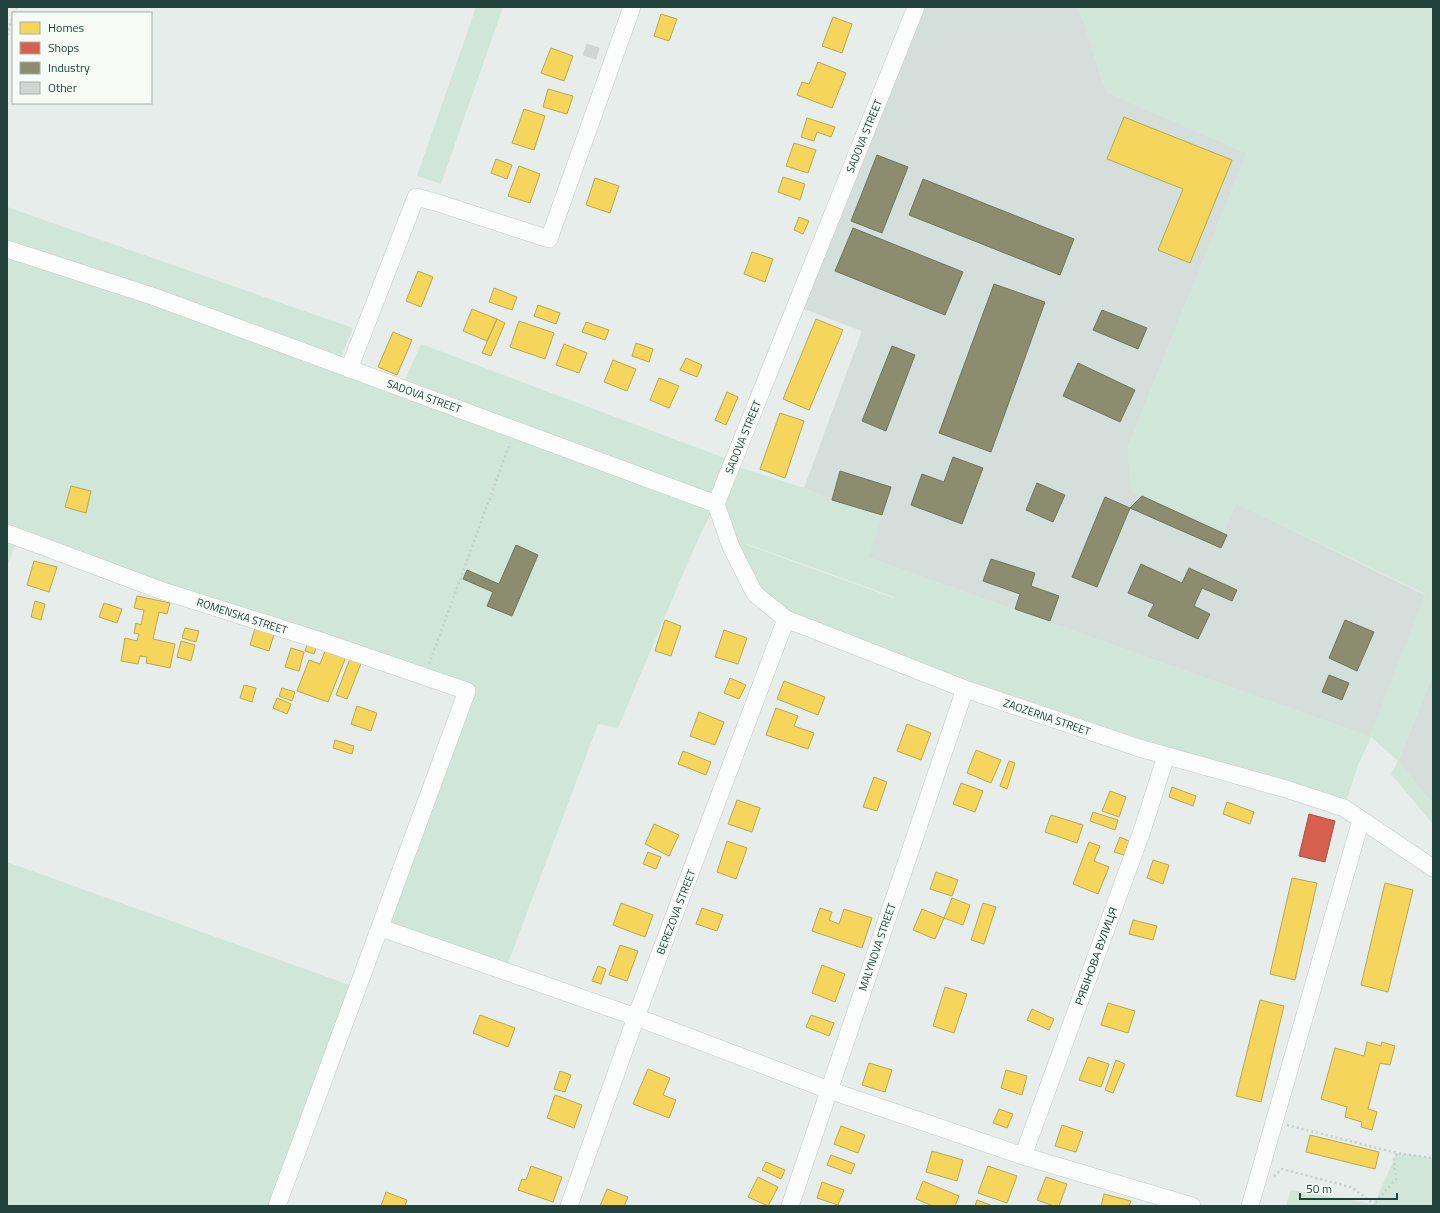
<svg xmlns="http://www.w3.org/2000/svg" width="1440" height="1213" font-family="'Titillium Web',sans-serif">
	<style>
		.built { fill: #d4deda }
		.green { fill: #d0e6d8; fill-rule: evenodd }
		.homes { fill: #f6d55c; stroke: #b6a952 }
		.shops { fill: #d6604d; stroke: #a05748 }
		.industry { fill: #8c8c6e; stroke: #6c765f }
		.building { fill: #d1d6d4; stroke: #cfd6d3 }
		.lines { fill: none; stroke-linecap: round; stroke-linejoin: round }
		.minor-casing { stroke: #c4cac8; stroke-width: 18 }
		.path { stroke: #c6cecd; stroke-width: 2.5; stroke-dasharray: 2 3; stroke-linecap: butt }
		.minor { stroke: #fbfcfc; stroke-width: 17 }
		.labels { text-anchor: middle; stroke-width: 4; stroke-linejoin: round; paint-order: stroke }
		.street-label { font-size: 11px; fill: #22423c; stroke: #f6fbf8 }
	</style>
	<rect width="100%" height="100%" fill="#e7edea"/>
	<path class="built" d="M916,7H1076L1083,19L1106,92L1247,153L1127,449L1224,530L1236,503L1425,595L1370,737L869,558L832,500L804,488L862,331L796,306Z
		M1433,674V804L1398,761Z"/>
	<path class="green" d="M476,7H503L441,184L417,176Z
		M1076,7H1433V674L1398,761L1433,804V824L1391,774L1398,761L1371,737L1358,765L1344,808L786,619L755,594L716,504L702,531L688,562L618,728L598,724L505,971L384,929L467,692L18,537L7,567V207L353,328L338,364L402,386L421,344L730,460L732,465L804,488L832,500L882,515L869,558L1370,737L1425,594L1236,503L1224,530L1131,492L1127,449L1247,153L1106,92L1083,19ZM739,542L750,545L894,597V598Z
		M7,862L358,988L275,1206H7Z
		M1397,1153L1433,1158V1206H1286L1291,1190L1374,1204Z"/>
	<path class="homes" d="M661,14L677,19L669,41L654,36Z
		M833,17L852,24L842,53L822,46Z
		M551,48L573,56L564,81L541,73Z
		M818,62L846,73L832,108L797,95L802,82L809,84Z
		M548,89L573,96L567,114L543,107Z
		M524,109L545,116L534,150L512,143Z
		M1124,117L1232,160L1190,263L1158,250L1183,189L1107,159Z
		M807,118L835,127L831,137L817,132L814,141L801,137Z
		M794,143L816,150L808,173L786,166Z
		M496,159L512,165L507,179L491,173Z
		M519,166L540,174L530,203L508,196Z
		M783,177L805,184L800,200L778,192Z
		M595,178L619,186L610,213L586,205Z
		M799,217L809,221L803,234L794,230Z
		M752,252L773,259L765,282L744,274Z
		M418,271L433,277L421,307L406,301Z
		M494,288L517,297L512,310L489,302Z
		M538,305L560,313L556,324L534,316Z
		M472,309L497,319L487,341L463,331Z
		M497,319L505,323L491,356L482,353Z
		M816,319L843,330L809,410L783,399Z
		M519,321L554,333L545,359L510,347Z
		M586,322L609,330L605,340L582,332Z
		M393,332L412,340L397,375L378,367Z
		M636,343L653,349L649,362L632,356Z
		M564,344L587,353L579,373L556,365Z
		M686,358L702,365L697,377L680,370Z
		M613,360L636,369L627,391L604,382Z
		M659,378L679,386L669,408L650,400Z
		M727,392L738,397L726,425L715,420Z
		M780,413L804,421L785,478L760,469Z
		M71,486L91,491L86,513L65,507Z
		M34,561L57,567L49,592L27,585Z
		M137,596L170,603L167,614L159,612L153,639L175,644L170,668L146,663L147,657L140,656L138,664L121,661L125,638L137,641L139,634L134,633L136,623L141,625L144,610L134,608Z
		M35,601L45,604L41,620L31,617Z
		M104,603L122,609L117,623L99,617Z
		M665,620L681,626L671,656L655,651Z
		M256,625L275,631L269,651L250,645Z
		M185,628L199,631L196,642L182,638Z
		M724,630L747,638L738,664L715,657Z
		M181,641L195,645L191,661L177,657Z
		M308,642L317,645L314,654L305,651Z
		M327,646L347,654L328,702L297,691L309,660L320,664Z
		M291,648L304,652L299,671L285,667Z
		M351,656L362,661L347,699L336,695Z
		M730,678L746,685L739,699L724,693Z
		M784,681L825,697L818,715L777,699Z
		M244,685L256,688L252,702L240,698Z
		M282,688L295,692L292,701L279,696Z
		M277,698L291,704L287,714L273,708Z
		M357,706L377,713L371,731L351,724Z
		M776,708L798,716L794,726L814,733L808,749L766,735Z
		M699,712L724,722L715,745L690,736Z
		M907,724L931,733L921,760L897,751Z
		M335,740L354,746L352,754L333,748Z
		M976,750L1001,760L991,783L967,773Z
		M683,751L711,762L706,775L678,764Z
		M1009,761L1015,763L1007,789L1000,786Z
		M874,777L887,782L877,811L863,807Z
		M961,783L983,791L975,812L953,804Z
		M1172,787L1196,796L1193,806L1169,797Z
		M1110,791L1126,797L1119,817L1102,811Z
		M737,800L760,808L752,832L728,824Z
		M1227,802L1254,812L1250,824L1223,814Z
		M1093,812L1118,820L1115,830L1090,821Z
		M1051,815L1083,825L1077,843L1045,832Z
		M654,824L679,835L669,856L645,844Z
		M1120,837L1129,841L1124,855L1114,852Z
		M727,841L747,848L736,879L717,872Z
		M1089,842L1100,846L1094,861L1109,867L1098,894L1073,884Z
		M648,852L661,857L656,869L643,864Z
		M1153,860L1169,865L1163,884L1147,878Z
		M936,872L958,880L952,896L930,889Z
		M1292,878L1317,883L1295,980L1270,974Z
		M1385,883L1413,890L1388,992L1361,985Z
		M952,898L970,905L963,925L944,918Z
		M621,903L653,915L645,937L613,925Z
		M983,903L996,907L984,944L971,940Z
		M702,908L723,915L717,931L696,924Z
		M820,908L832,912L829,920L839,924L844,909L872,918L862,948L812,931Z
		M922,909L944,918L935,939L913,930Z
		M1133,920L1157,926L1153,940L1129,934Z
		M620,945L638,951L627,981L609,975Z
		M822,965L845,974L835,1002L812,993Z
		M598,966L606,969L601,984L592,981Z
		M945,987L967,994L954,1033L933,1026Z
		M1260,1000L1284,1006L1261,1102L1236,1096Z
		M1108,1003L1135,1011L1128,1033L1101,1025Z
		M1032,1009L1054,1019L1049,1030L1027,1020Z
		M480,1015L515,1028L508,1047L473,1033Z
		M811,1015L834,1023L829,1036L806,1027Z
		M1367,1042L1381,1046L1382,1042L1395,1046L1390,1065L1380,1063L1368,1109L1377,1112L1372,1130L1361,1127L1362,1122L1345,1117L1347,1107L1321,1099L1335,1048L1364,1056Z
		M1088,1057L1109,1064L1101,1087L1079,1080Z
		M1116,1060L1125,1064L1113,1093L1105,1090Z
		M869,1063L892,1070L885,1092L862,1085Z
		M648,1069L670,1078L663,1095L676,1100L669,1118L633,1104Z
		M1006,1070L1027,1076L1022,1095L1001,1088Z
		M560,1071L571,1075L565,1092L554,1089Z
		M555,1095L582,1105L574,1128L547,1118Z
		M999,1109L1013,1114L1007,1128L993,1123Z
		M1062,1125L1083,1132L1076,1152L1055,1146Z
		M841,1126L865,1135L858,1153L834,1144Z
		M1310,1135L1379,1152L1375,1169L1306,1152Z
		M932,1151L963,1160L957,1181L926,1172Z
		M831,1155L855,1164L851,1174L827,1165Z
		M766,1162L785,1170L781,1179L762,1170Z
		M531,1166L562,1177L553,1202L518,1190L522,1179L526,1180Z
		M988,1166L1017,1176L1007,1203L978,1193Z
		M758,1177L778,1187L768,1206L748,1197Z
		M1046,1177L1067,1184L1059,1206H1054L1037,1200Z
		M923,1181L959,1196L955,1206H933L916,1199Z
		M822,1182L844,1190L838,1205L817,1198Z
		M607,1189L628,1197L624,1206H600Z
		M386,1192L407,1200L405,1206H381Z
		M1104,1194L1131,1201L1129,1206H1101Z
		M977,1200L993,1206H975Z"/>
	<path class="shops" d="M1309,814L1335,821L1325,862L1299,856Z"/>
	<path class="industry" d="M877,155L908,167L882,233L851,221Z
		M923,179L1074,239L1060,275L909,215Z
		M853,228L963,272L945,315L835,271Z
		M994,284L1045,302L991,452L939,433Z
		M1102,310L1147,328L1138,349L1093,330Z
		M892,346L915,355L886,431L862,421Z
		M1078,363L1135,390L1120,422L1063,396Z
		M953,457L983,468L962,524L911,505L922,474L944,482Z
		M840,471L891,487L882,515L832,500Z
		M1037,483L1065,495L1053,522L1026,510Z
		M1142,496L1227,535L1221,548L1130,508Z
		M1105,497L1130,508L1097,587L1072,577Z
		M516,545L538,555L512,616L487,606L493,592L463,579L467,570L499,584Z
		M991,559L1035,573L1031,586L1059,596L1050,621L1015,609L1020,594L983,581Z
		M1141,564L1182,583L1189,568L1237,590L1232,601L1202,588L1194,606L1210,614L1198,639L1148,616L1154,604L1128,593Z
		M1345,620L1374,632L1357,671L1329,658Z
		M1329,675L1349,683L1342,700L1322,692Z"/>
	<path class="building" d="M587,44L599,48L596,59L583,55Z"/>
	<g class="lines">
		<g class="minor-casing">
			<path id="minor" d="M7,249L155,297L716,504
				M349,369L416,197L435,202L549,239L632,7
				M716,504L731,547L755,594L786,619L965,689L1139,748L1286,789L1344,808L1433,868
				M716,504L916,7
				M7,533L160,590L315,639L467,691L277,1206
				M384,929L636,1017L829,1090L1023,1156L1192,1206
				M1023,1156L1142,831L1166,756
				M569,1206L636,1017L786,619
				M790,1206L965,689
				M1250,1206L1361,820"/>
		</g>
		<path class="path" d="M14,13L16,7
			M7,35L13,17
			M429,664L510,443
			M1287,1125L1397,1153
			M1274,1176L1282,1169L1351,1187L1374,1204
			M1376,1206L1374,1204L1396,1179L1394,1160L1397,1153L1433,1158"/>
		<use href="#minor" class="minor"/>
	</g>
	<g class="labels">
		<g class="street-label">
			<text transform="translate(864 136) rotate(-68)" y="4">SADOVA STREET</text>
			<text transform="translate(424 396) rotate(20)" y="4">SADOVA STREET</text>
			<text transform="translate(743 437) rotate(-68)" y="4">SADOVA STREET</text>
			<text transform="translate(242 616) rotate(18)" y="4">ROMENSKA STREET</text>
			<text transform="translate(1047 717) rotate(19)" y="4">ZAOZERNA STREET</text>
			<text transform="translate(676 912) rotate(-69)" y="4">BEREZOVA STREET</text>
			<text transform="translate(877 947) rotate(-71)" y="4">MALYNOVA STREET</text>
			<text transform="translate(1096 956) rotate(-70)" y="4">РЯБІНОВА ВУЛИЦЯ</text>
		</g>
	</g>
	<rect width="1440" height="1213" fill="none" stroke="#22423c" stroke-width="16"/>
	<rect x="12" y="12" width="140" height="92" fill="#f6fbf8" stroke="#a1b1ad"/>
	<rect x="20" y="22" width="20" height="12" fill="#f6d55c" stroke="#a1b1ad"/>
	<text x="48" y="32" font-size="12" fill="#22423c">Homes</text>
	<rect x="20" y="42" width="20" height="12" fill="#d6604d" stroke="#a1b1ad"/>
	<text x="48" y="52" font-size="12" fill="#22423c">Shops</text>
	<rect x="20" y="62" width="20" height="12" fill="#8c8c6e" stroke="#a1b1ad"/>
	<text x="48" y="72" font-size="12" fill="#22423c">Industry</text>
	<rect x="20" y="82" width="20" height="12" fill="#d1d6d4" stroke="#a1b1ad"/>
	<text x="48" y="92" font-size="12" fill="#22423c">Other</text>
	<path d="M1300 1193v6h97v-6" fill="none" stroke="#22423c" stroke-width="2"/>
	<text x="1306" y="1193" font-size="12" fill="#22423c" stroke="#f6fbf8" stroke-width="3" paint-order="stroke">50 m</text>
</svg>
